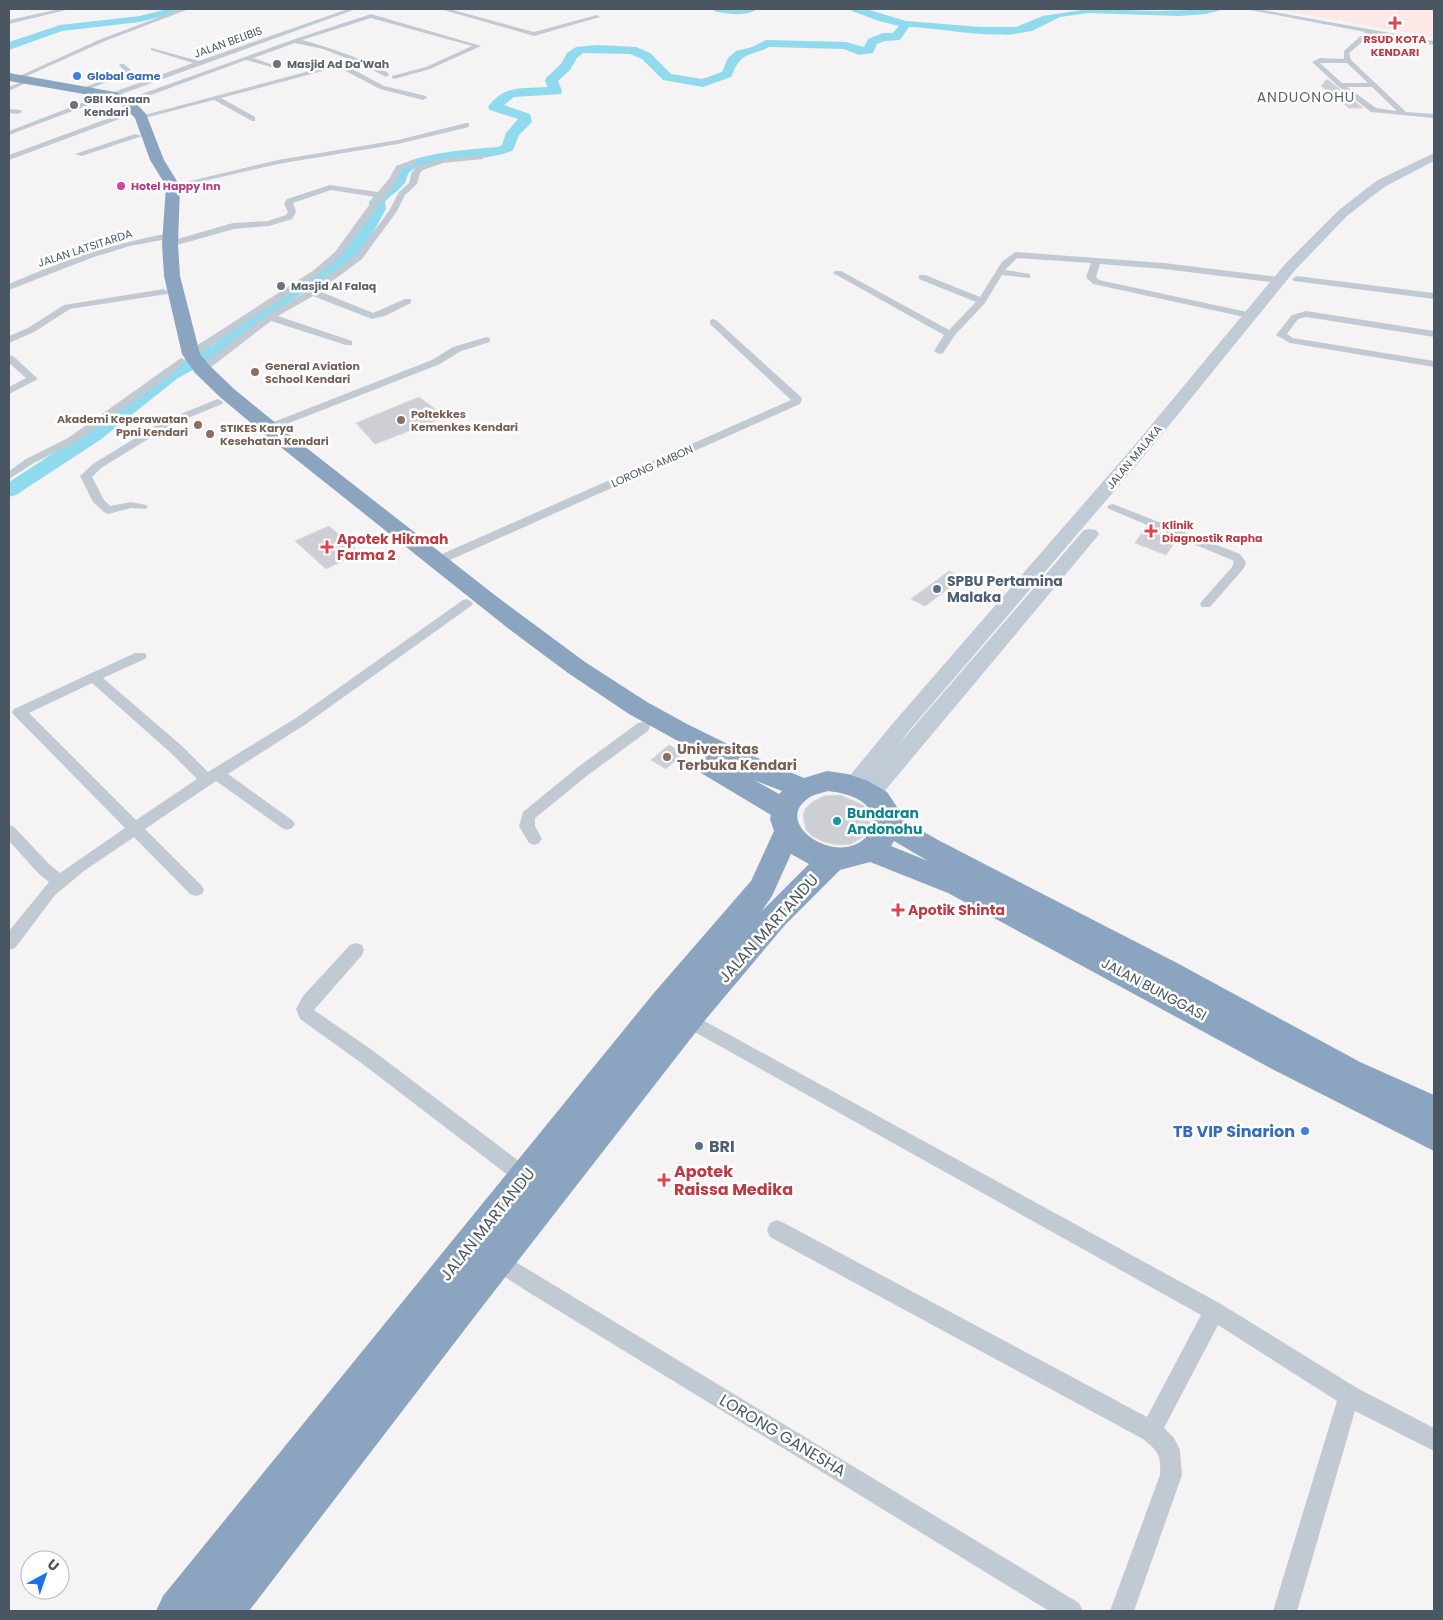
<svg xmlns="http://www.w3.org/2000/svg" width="1443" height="1620" font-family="Poppins,sans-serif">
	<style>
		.medical { fill: #fce8e6 }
		.water { fill: #90daee }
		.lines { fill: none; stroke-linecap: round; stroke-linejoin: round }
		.river { fill: #90daee; fill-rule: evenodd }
		.building { fill: #cdcfd5; stroke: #d7d9de }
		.street { fill: #c1cad2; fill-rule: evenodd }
		.secondary { fill: #c1cbd6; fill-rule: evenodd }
		.highway { fill: #8ba5c1; fill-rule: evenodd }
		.health-dot { fill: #e0444e; stroke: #fff; stroke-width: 2 }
		.worship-dot { fill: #6b7280; stroke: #fff; stroke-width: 2 }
		.shop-dot { fill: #3f7fe0; stroke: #fff; stroke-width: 2 }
		.hotel-dot { fill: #d1479c; stroke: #fff; stroke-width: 2 }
		.education-dot { fill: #8d6e63; stroke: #fff; stroke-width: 2 }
		.service-dot { fill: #5c6f8a; stroke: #fff; stroke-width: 2 }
		.culture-dot { fill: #0f9aa8; stroke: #fff; stroke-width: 2 }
		.labels { text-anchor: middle; stroke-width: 5; stroke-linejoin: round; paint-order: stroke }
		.far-health-label { font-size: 11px; font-weight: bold; fill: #be3a42; stroke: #fff }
		.far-street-label { font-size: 11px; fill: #4a5661; stroke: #fff }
		.far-worship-label { font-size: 11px; font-weight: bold; fill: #5b616d; stroke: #fff; text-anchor: start }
		.far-shop-label { font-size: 11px; font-weight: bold; fill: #366cbe; stroke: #fff; text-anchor: start }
		.far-hotel-label { font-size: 11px; font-weight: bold; fill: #b23c85; stroke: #fff; text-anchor: start }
		.far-education-label { font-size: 11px; font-weight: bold; fill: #785e54; stroke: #fff; text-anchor: start }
		.far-quarter-label { font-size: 14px; letter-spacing: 1px; fill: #5f6368; stroke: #fff }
		.health-label { font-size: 14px; font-weight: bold; fill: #be3a42; stroke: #fff; text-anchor: start }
		.service-label { font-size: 14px; font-weight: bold; fill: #4e5e75; stroke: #fff; text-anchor: start }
		.education-label { font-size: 14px; font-weight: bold; fill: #785e54; stroke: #fff; text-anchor: start }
		.culture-label { font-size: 14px; font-weight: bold; fill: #0d838f; stroke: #fff; text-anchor: start }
		.street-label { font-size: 14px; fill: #4a5661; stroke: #fff }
		.near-street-label { font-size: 16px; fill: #4a5661; stroke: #fff }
		.near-shop-label { font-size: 16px; font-weight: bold; fill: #366cbe; stroke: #fff; text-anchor: end }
		.near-service-label { font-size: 16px; font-weight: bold; fill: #4e5e75; stroke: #fff; text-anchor: start }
		.near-health-label { font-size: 16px; font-weight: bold; fill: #be3a42; stroke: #fff; text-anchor: start }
	</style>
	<rect width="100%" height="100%" fill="#f5f3f3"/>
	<path class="medical" d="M1275,9H1434V37Z"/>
	<path class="water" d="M1088,9L1158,11L1225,9L1206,14L1179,16L1088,13L1060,17L1032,31L1006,35L1000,30L1016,27L1043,16Z"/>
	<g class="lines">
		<path class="river" d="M167,9H186L184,11L140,22L62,31L9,50V42L60,25L140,16Z
			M712,9H757C747,17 726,14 714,11Z
			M850,9H866L906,21L981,27H1017L1037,19L1043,22C1020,47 941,27 909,27L900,40L885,41L877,44L873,53L859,55L844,49L769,47C760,53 745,53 739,62C735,66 734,72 731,77L703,87L663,80L642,59L630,54L583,53L577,58L570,70L558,81L562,91L561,94L514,97L504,105L530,114L532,122L519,135L513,150C491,163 423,156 409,173C406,176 407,181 404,184C399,191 390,195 385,202L386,209L365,247L352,261L266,317L226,352L178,378L100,440L16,495L9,497V482L86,432L164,370L214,344L254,309L340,255C350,245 371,215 369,202C376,193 385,188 391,180C394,177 393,172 396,169C411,153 475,149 498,147L502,145L506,133L518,119L490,110L488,107C505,84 522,89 548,87L545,81L546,78L561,64L567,53L576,47L597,45L636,47L650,53L671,74L702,79L722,72L728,58L736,51L752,47L766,40L846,42L864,47L868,39L883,33H893L899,26L879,21L852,11Z"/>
	</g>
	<path class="building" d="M1327,79L1337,87L1363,108H1349L1321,86Z
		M419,397L446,417L375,444L356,423Z
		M329,526L360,553L326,569L295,541Z
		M1146,527L1177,539L1166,555L1135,543Z
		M949,571L963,578L925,606L911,599Z
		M669,745L684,753L666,769L651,760Z
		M840,795L863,805L870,816V823L868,831L863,837L851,844L837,845L824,842L812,836L806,830L803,816L805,809L812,802L824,796Z"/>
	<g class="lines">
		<path class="street" d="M60,9H70L9,24V20Z
			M181,9H189L105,41L20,79L15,78L101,39Z
			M348,9H356L113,97L106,95L193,63L151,50V48L199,61Z
			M440,9H449L534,32L597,15L600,17L534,36Z
			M1245,9H1257L1434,41V45L1372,34L1349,53L1351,60L1406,112L1434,114V118L1371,112L1338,86L1312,62L1320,58L1344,59V51L1365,32ZM1320,63H1347L1368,83H1342ZM1347,87H1372L1397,111L1376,108Z
			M371,14L481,46L430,69L394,79L392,78V76L426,67L472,46L371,18L302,40C332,48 360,58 387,72L389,75L386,77L357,62L345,65L384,86L426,96L427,98L423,100L380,89L338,67L221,98L255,117V121H252L214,100L141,119L137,117L351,60L323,49L295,43L253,58L279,67V69L246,60L129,103L122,101L295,39Z
			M120,64H124L131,70L126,74L87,90H83V88L122,72L124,70L119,65Z
			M21,82L26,83L9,91V87Z
			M100,96L107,98L9,135V131Z
			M9,109L21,110L22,112L18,114L9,113Z
			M126,112L133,114L9,160V155Z
			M466,123H469V127L398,144L278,164L173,188L169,186L278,160L398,140Z
			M135,134L142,136L82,156L75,154Z
			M480,155L484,157L483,159L443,163L423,170L420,173L417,184L405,195L397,211L362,259L319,291L373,313L405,299H411V303L385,316L372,319L313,296L278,316L352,341V345H346L271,321L206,371H198V367L267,315L309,290L356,255L389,211L399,192L409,183L412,172L417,166L442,159Z
			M413,160H416V164L402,169L396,182L341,256L320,274L195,356H187V352L314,270L335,252L375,197L331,190L293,203L296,212L292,219L269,226L234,229L170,247L167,246V242L233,223L268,221L286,215L288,212L284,204L287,199L330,185L378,192L389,179L396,166Z
			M170,233L173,234V238L130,246L91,258L9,290V284C61,261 114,243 170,233Z
			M1015,252L1164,263L1279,277L1284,280L1279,283L1164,269L1100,264L1096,277L1099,280L1252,313L1254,315L1249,318L1093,284L1086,277L1091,263L1017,258L1005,270L1030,274V278L1002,275L985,303L955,335L943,353L939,354L934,351L944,335L833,273L835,271H841L949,330L976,302L919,279V275H925L980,297L1002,262Z
			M1297,276L1434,293V299L1294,281L1292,279Z
			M164,289L169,292L167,294L70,309L34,332L9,343V336L28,328L64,305Z
			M1306,311L1434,331V337L1306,317L1298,319L1287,334L1293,338L1434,361V367L1290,343L1276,335L1292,315Z
			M713,319L716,320L801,397L802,399L800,404L441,564H433L431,561L433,558L791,400L710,324V320Z
			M487,337L490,338V342L461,351L440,364L274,429H266L265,427L266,425L432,360L453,347Z
			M9,355L13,356L38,379L9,394V387L26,378L9,363Z
			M181,358L186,361L171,375L76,442L34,463L9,479V471L26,459L68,438Z
			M218,399L223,402L222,404L171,425L101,468L92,477L104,500L110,506L131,502L146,505L148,507L146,509L131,508L108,514L104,512L93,502L80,476L93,464L163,421Z
			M1113,504L1240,554L1246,562L1244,568L1210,607H1202L1200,604L1202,601L1232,567L1234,562L1232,560L1109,509L1107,507L1109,505Z
			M467,599L473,603L471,606L306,724L228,774L292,820L295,824L292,828L287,830L282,828L216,781L145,829L202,886L204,890L202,894L196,896L190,894L134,837L84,871L55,895L15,948L9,950V931L49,882L38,873L9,841V825L14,827L50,865L60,873L125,828L14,715L12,712L14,709L135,653H145L147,656L145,659L103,678L182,746L208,772L296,718L463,600ZM92,683L172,754L197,779L136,820L29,713Z
			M643,722L648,723L650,727L648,731L588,775L535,818V826L542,839L539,843L534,845L529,843L519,826L523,812L578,767L638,723Z
			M356,943L362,945L364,950L362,955L314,1010L372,1050L532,1171L535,1177L532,1183L525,1186L518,1183L360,1062L300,1019L296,1009L303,996L350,945Z
			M688,1012L1221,1304L1357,1388L1434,1428V1451L1355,1411L1297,1611H1273L1337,1401L1218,1325L1164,1428L1174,1438L1180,1450L1182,1475L1134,1611H1110L1160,1475C1161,1455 1159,1452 1143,1439L770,1237L767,1230L770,1223L777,1220L784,1223L1147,1417L1201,1315L682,1025L679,1020L682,1015Z
			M496,1250L1079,1603L1083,1611H1049L533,1295L489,1267L486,1260L489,1253Z"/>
		<path class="secondary" d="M1434,153V161L1386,186L1375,194L1347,216L1296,269L1145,455L908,732L899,744L1084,530L1090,529L1096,530L1099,534L1096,538L878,799L870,801L862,799L860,792L855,793L847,791L844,785L847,779L894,722L1133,447L1286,263L1339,210L1367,188L1378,180Z"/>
		<path class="highway" d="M9,73L115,92L131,98L146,114L164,160L180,186L178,244L180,276L200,354L209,365L234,389L299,442L496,596L585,662L647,702L687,724L748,754L804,778L827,771L848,774L868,781L887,792L897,807L900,818L938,840L1177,963L1360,1062L1434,1095V1151L1274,1070L948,893L870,862L840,870L785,925L706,1019L482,1307L249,1611H156L163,1596L653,994L751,881L774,831L770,819L771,815L701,773L697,766L701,759L707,757L629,714L568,673L509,629L263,433L220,397L195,373L182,354L164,276L162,244L166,186L150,160L135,118L121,104L107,98L9,81ZM754,780L782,791L779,794ZM828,791C846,793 875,800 872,823C871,830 869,835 864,839C834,866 770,822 810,797C815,794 822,793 828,791ZM894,841L928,861L891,846ZM791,854L809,864L762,911L772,896Z"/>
	</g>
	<g class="health-dot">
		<path d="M1392.5 15.5h5v5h5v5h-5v5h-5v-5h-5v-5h5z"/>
		<path d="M1148.5 523.5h5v5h5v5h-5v5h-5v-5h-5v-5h5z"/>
		<path d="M324.5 539.5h5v5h5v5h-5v5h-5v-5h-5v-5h5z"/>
		<path d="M895.5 902.5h5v5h5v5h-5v5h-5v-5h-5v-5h5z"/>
		<path d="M661.5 1172.5h5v5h5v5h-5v5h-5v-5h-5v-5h5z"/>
	</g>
	<g class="worship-dot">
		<circle cx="277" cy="64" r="5"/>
		<circle cx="74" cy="105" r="5"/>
		<circle cx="281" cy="286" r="5"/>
	</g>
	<g class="shop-dot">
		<circle cx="77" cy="76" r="5"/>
		<circle cx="1305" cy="1131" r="5"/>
	</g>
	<circle class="hotel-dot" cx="121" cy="186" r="5"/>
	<g class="education-dot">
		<circle cx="255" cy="372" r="5"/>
		<circle cx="401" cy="420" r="5"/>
		<circle cx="198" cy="425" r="5"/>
		<circle cx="210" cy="434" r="5"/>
		<circle cx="667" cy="757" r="5"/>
	</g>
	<g class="service-dot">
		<circle cx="937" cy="589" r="5"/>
		<circle cx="699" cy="1146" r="5"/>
	</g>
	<circle class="culture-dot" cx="837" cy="821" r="5"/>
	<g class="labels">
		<g class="far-health-label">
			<text x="1395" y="43">RSUD KOTA<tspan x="1395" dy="13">KENDARI</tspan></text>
			<text x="1162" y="529" text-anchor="start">Klinik<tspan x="1162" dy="13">Diagnostik Rapha</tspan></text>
		</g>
		<g class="far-street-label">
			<text transform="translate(228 42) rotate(-20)" y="4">JALAN BELIBIS</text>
			<text transform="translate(85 248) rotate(-18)" y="4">JALAN LATSITARDA</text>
			<text transform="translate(1134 457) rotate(-50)" y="4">JALAN MALAKA</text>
			<text transform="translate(652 466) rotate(-24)" y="4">LORONG AMBON</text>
		</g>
		<g class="far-worship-label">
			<text x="287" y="68">Masjid Ad Da'Wah</text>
			<text x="84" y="103">GBI Kanaan<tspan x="84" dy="13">Kendari</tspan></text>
			<text x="291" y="290">Masjid Al Falaq</text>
		</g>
		<g class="far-shop-label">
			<text x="87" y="80">Global Game</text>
		</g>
		<g class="far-hotel-label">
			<text x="131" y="190">Hotel Happy Inn</text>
		</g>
		<g class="far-education-label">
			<text x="265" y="370">General Aviation<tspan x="265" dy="13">School Kendari</tspan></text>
			<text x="411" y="418">Poltekkes<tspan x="411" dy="13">Kemenkes Kendari</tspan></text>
			<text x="188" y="423" text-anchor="end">Akademi Keperawatan<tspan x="188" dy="13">Ppni Kendari</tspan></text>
			<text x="220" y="432">STIKES Karya<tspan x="220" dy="13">Kesehatan Kendari</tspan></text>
		</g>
		<g class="far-quarter-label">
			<text x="1306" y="102">ANDUONOHU</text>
		</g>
		<g class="health-label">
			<text x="337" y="544">Apotek Hikmah<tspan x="337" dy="16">Farma 2</tspan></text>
			<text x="908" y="915">Apotik Shinta</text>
		</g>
		<g class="service-label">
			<text x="947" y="586">SPBU Pertamina<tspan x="947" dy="16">Malaka</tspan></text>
		</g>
		<g class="education-label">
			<text x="677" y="754">Universitas<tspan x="677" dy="16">Terbuka Kendari</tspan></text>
		</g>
		<g class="culture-label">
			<text x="847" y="818">Bundaran<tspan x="847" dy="16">Andonohu</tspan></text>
		</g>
		<g class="street-label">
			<text transform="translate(1154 989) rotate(28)" y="5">JALAN BUNGGASI</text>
		</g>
		<g class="near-street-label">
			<text transform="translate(768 928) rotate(-48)" y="6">JALAN MARTANDU</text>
			<text transform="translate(487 1224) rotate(-51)" y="6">JALAN MARTANDU</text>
			<text transform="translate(783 1435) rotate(31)" y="6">LORONG GANESHA</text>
		</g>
		<g class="near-shop-label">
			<text x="1295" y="1137">TB VIP Sinarion</text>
		</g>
		<g class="near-service-label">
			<text x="709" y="1152">BRI</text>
		</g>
		<g class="near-health-label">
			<text x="674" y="1177">Apotek<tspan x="674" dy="18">Raissa Medika</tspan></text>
		</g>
	</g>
	<rect width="1443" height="1620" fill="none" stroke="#4a5661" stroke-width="20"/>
	<g transform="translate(45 1575) rotate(40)"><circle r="24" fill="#ffffff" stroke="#b7bbc0"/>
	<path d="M0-4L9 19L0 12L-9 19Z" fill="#1a73e8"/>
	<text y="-8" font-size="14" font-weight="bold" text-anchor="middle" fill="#4a5661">U</text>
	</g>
</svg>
